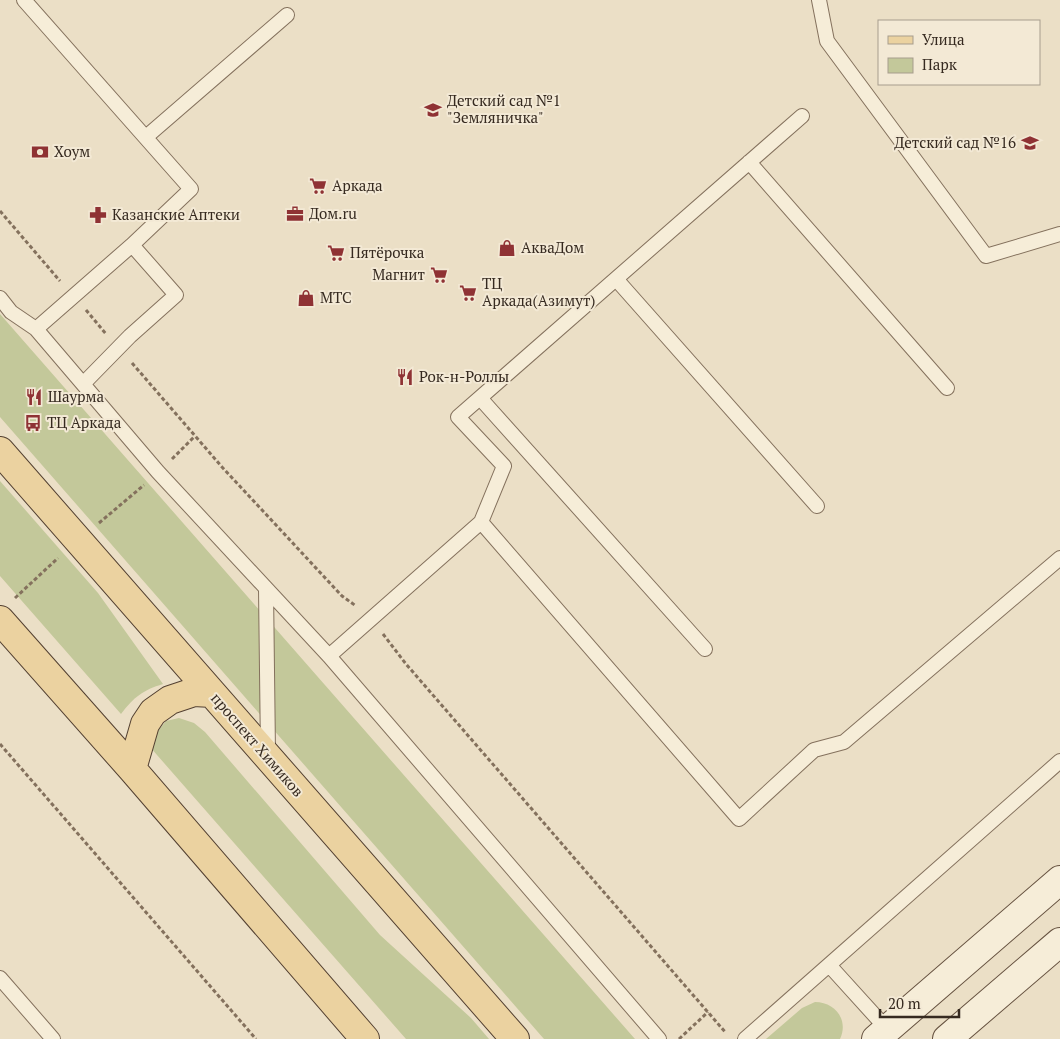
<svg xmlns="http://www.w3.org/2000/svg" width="1060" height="1039" font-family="'PT Serif',serif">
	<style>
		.green { fill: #c3c89a }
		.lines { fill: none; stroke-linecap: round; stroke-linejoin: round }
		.lane-casing { stroke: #84715d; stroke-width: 16 }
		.secondary-casing { stroke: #665240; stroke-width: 30 }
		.primary-casing { stroke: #534031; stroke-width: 30 }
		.path { stroke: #84715d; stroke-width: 3; stroke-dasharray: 4 2.5; stroke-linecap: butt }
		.lane { stroke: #f6edd8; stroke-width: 14 }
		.secondary { stroke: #f6edd8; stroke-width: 28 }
		.primary { stroke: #ebd2a0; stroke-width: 28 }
		.labels { text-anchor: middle; stroke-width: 4; stroke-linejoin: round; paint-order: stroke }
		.poi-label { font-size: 15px; fill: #362a20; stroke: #f3e9d5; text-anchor: start }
		.street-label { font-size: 15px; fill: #362a20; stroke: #f3e9d5 }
	</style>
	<rect width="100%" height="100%" fill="#ebdfc6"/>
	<path class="green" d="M0,314L635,1039H544L0,417Z
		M0,481L98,593L163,684C143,690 134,697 121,714L0,576Z
		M179,718L194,723L205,732L380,935L471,1018L489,1039H406L150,747L156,733L166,721Z
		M815,1002C835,1002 849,1020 840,1039H766L802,1008Z"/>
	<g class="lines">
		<g class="lane-casing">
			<path id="lane" d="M24,0L191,189L132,245L36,329
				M819,0L827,41L986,256L1060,234
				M146,137L287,15
				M749,162L947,388
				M616,279L817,506
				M0,298L11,312L36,329L158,472L329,656L659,1039
				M83,384L130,336L176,295L132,245
				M480,398L705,649
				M481,522L504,466L458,417L802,116
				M266,589L268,753
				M329,656L481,522L739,819L814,750L844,742L1060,558
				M829,965L887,1029
				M0,978L53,1039
				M745,1039L1060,761"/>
		</g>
		<g class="secondary-casing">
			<path id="secondary" d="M876,1039L1060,880
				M947,1039L1060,942"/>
		</g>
		<g class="primary-casing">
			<path id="primary" d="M0,451L515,1039
				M0,620L132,769L365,1039
				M132,769L145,724L153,712L170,700L194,692L212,693"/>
		</g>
		<path class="path" d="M0,211L60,281
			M86,310L106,334
			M132,363L222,467L342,596L356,606
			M172,459L195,436
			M99,523L144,485
			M15,598L58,558
			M383,634L406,664L726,1033
			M0,744L256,1039
			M679,1039L708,1012"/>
		<use href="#lane" class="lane"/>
		<use href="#secondary" class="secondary"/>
		<use href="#primary" class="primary"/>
	</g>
	<defs>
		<g id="school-bare" transform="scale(1.35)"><path d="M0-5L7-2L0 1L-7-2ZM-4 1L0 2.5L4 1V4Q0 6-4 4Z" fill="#8f3234" stroke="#f3e9d5" stroke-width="2.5" paint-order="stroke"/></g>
		<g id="bank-bare" transform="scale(1.35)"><path d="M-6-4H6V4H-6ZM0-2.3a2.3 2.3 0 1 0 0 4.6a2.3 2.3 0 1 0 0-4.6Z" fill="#8f3234" stroke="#f3e9d5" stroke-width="2.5" paint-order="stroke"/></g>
		<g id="supermarket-bare" transform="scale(1.35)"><path d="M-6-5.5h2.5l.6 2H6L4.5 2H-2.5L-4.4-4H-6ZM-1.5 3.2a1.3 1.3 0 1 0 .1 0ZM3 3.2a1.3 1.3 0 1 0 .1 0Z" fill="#8f3234" stroke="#f3e9d5" stroke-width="2.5" paint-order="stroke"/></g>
		<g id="office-bare" transform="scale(1.35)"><path d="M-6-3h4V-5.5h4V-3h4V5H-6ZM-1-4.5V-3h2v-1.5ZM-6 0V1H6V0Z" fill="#8f3234" stroke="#f3e9d5" stroke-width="2.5" paint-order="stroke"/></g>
		<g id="pharmacy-bare" transform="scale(1.35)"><path d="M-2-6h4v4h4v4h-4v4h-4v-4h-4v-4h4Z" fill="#8f3234" stroke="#f3e9d5" stroke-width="2.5" paint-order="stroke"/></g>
		<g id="shop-bare" transform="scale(1.35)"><path d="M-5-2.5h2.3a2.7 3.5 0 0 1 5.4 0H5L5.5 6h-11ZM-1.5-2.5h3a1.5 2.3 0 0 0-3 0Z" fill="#8f3234" stroke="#f3e9d5" stroke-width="2.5" paint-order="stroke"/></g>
		<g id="restaurant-bare" transform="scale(1.35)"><path d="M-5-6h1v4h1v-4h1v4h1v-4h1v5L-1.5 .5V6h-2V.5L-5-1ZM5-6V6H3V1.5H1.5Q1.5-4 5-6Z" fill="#8f3234" stroke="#f3e9d5" stroke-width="2.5" paint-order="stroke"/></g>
		<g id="bus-bare" transform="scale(1.35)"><path d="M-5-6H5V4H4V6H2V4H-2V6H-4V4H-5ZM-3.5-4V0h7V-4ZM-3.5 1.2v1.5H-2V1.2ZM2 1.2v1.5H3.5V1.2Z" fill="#8f3234" stroke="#f3e9d5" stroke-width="2.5" paint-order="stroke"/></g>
	</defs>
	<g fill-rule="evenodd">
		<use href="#school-bare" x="433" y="110"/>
		<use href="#school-bare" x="1030" y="143"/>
		<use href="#bank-bare" x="40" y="152"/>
		<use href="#supermarket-bare" x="318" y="186"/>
		<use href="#office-bare" x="295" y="214"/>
		<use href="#pharmacy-bare" x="98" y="215"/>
		<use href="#shop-bare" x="507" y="248"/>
		<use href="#supermarket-bare" x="336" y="253"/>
		<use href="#supermarket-bare" x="439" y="275"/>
		<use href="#supermarket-bare" x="468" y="293"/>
		<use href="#shop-bare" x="306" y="298"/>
		<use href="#restaurant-bare" x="405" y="377"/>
		<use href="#restaurant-bare" x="34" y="397"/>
		<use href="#bus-bare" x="33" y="423"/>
	</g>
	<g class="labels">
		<g class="poi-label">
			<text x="447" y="106">Детский сад №1<tspan x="447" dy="17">"Земляничка"</tspan></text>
			<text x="1016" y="148" text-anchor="end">Детский сад №16</text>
			<text x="54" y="157">Хоум</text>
			<text x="332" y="191">Аркада</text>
			<text x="309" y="219">Дом.ru</text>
			<text x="112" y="220">Казанские Аптеки</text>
			<text x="521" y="253">АкваДом</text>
			<text x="350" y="258">Пятёрочка</text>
			<text x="425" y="280" text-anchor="end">Магнит</text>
			<text x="482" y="289">ТЦ<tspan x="482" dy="17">Аркада(Азимут)</tspan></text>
			<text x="320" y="303">МТС</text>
			<text x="419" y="382">Рок-н-Роллы</text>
			<text x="48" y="402">Шаурма</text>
			<text x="47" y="428">ТЦ Аркада</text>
		</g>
		<g class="street-label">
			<text transform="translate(257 745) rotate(49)" y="5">проспект Химиков</text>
		</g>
	</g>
	<rect x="878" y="20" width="162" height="65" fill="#f3e9d5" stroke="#a79d8d"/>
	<rect x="888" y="36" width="25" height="8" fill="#ebd2a0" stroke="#a79d8d"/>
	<text x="922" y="45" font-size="15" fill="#362a20">Улица</text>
	<rect x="888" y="58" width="25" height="15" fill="#c3c89a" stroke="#a79d8d"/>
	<text x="922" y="70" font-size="15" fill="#362a20">Парк</text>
	<path d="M880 1009v8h79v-8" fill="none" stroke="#362a20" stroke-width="2.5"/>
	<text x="888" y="1009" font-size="15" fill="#362a20" stroke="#f3e9d5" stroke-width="4" paint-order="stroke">20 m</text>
</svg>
